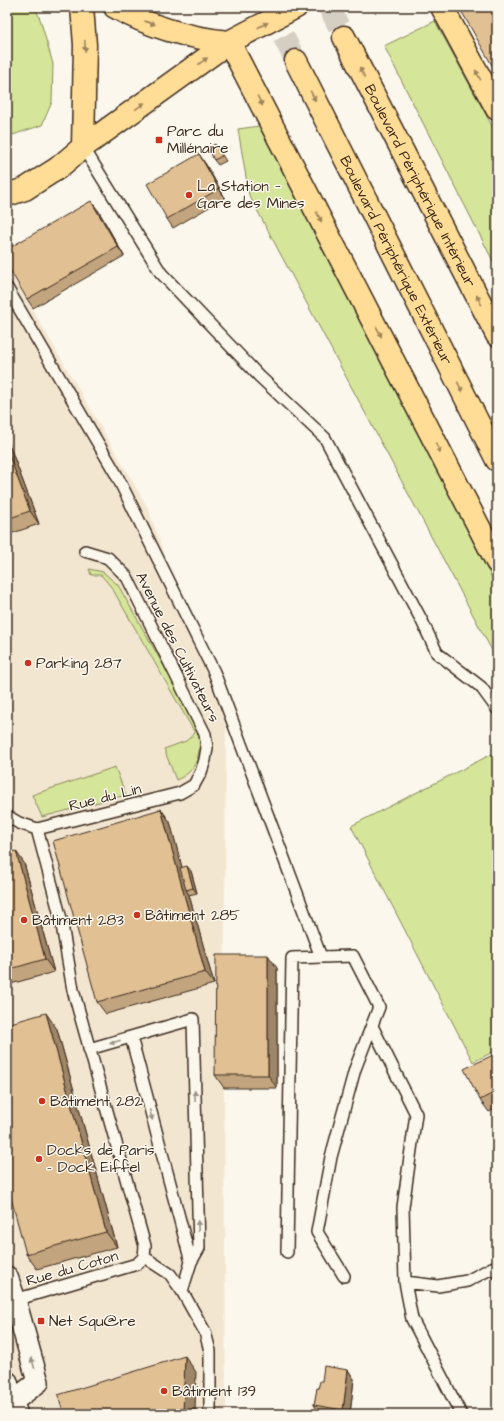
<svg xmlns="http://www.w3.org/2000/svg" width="504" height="1421" font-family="'Architects Daughter',sans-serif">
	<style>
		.built { fill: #f3e6d1 }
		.green { fill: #d5e599; stroke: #88885c }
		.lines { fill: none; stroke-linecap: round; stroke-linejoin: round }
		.trunk-tunnel { stroke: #d5cec3; stroke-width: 22; stroke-dasharray: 22 11; stroke-linecap: butt }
		.service-casing { stroke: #3b2a1e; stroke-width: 14 }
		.minor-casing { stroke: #3b2a1e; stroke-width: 24 }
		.primary-casing { stroke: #3b2a1e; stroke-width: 25 }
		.trunk-casing { stroke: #3b2a1e; stroke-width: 25 }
		.service { stroke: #fbf7ec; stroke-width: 11 }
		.minor { stroke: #fbf7ec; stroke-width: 21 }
		.primary { stroke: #ffdd96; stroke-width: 22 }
		.trunk { stroke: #ffdd96; stroke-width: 22 }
		.wall { fill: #c2a57e; stroke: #3b2a1e }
		.shaded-wall { fill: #9e8667; stroke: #3b2a1e }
		.building { fill: #e1c093; stroke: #3b2a1e }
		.oneway { fill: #9d845a }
		.oneway2 { fill: #9b9085 }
		.poi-dot { fill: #c8321e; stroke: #fbf7ec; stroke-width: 1.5 }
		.labels { text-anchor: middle; stroke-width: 3; stroke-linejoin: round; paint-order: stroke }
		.poi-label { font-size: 15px; fill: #3b2a1e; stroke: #fbf7ec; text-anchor: start }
		.street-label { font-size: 15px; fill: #3b2a1e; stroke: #fbf7ec }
	</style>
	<rect width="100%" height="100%" fill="#fbf7ec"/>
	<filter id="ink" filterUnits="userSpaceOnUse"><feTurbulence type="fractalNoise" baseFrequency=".025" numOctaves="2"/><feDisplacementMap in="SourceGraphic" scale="8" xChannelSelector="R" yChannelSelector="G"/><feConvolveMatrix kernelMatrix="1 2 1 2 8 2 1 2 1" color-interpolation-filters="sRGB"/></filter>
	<g filter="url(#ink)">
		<path class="built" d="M7,266L148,508L206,672L226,723L224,1088L226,1414H7Z"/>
		<path class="green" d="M7,7H35L40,19L53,64L52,102L42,125L7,137Z
			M435,21L497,135V269L384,46Z
			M259,126L497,588V660L249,195L238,129Z
			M89,569L103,572L118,585L200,730C200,753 199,771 176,780L164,749L186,741L195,733L112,588L101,575H91Z
			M492,754L497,764V1050L473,1062L351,826Z
			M115,767L126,795L42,817L32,795Z"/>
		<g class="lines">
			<path class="trunk-tunnel" d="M268,7L296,61
				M329,7L344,37"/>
			<g class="service-casing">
				<path id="service" d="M83,147L161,273L259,376L325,438L422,621L437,653L481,687L497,709
					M7,288L116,474L214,672L321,957
					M7,816L19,823L37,829
					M37,829L180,793L194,785L201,772L205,760L207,748L205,734L127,577L108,558L85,551
					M372,1026L416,1114L403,1207L405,1282L438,1286L467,1281L494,1267L497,1273
					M131,1037L191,1262
					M89,1049L193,1019L199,1248L191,1262L182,1291
					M287,1252L292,958L353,956L379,1007L355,1069L331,1157L317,1232L344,1276
					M144,1257L170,1274L182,1291L205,1332L210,1351V1414
					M405,1282L412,1319L461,1414
					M15,1300L137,1264L144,1257L145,1246L73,990L61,919L37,829"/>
			</g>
			<g class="minor-casing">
				<path id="minor" d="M7,1277L15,1300L38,1382L12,1402
					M7,1382L12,1402L17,1414"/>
			</g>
			<g class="primary-casing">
				<path id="primary" d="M82,7L85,45L83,147
					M115,7C150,27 189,38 229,42
					M7,195L25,189L58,168L83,147L229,42L296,7"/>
			</g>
			<g class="trunk-casing">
				<g id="trunk">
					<path d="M442,7L497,109"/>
					<path id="s1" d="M344,37L497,335"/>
					<path d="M229,42L497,562"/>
					<path id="s2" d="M296,61L497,460"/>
				</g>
			</g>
			<use href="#service" class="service"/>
			<use href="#minor" class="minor"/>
			<use href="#primary" class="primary"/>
			<use href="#trunk" class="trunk"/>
		</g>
		<path class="wall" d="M215,144L226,161L218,165L214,160Z
			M205,163L225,198L173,228L167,219Z
			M98,210L124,256L33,308L27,299Z
			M7,439L39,524L7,535Z
			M161,809L170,822L182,868L191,871L197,893L189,895L214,984L106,1014L97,1002Z
			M7,853L24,863L54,972L7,985Z
			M277,968V1088H224L215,1075Z
			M57,1029L117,1247L37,1269L26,1254Z
			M497,1053V1108L489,1112L480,1100Z
			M348,1370L354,1379L350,1414H320L314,1405L318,1389L322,1381Z"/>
		<path class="shaded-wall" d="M199,154L205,163L225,198L219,189Z
			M91,201L98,210L124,256L118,247Z
			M7,439L39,524L30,511L7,450Z
			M161,809L170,822L188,890H186L189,895L214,984L205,972Z
			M16,851L24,863L54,972L45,959Z
			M187,866L191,871L197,893L193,888Z
			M268,955L277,968V1088L268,1075Z
			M46,1013L57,1029L117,1247L106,1232Z
			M185,1356L196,1372L195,1414H183Z
			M348,1370L354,1379L350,1414H346L343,1410Z"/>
		<path class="building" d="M459,7H497V19L496,20L497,21V74Z
			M215,144L222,156L214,160L208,148Z
			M199,154L219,189L167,219L147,184Z
			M91,201L118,247L27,299L7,265V249Z
			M7,450L30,511L7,519Z
			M161,809L205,972L97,1002L53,841Z
			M16,851L45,959L7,970V853Z
			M187,866L193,888L186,890L180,868Z
			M216,955H268V1075H215Z
			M46,1013L106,1232L26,1254L7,1183V1024Z
			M497,1053V1091L480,1100L464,1069Z
			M185,1356L183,1414H64L58,1395Z
			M324,1366L348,1370L343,1410L314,1405L317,1388L318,1389L320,1381H322Z"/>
		<defs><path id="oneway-solid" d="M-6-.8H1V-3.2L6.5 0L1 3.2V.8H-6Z"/></defs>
		<g class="oneway">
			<use href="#oneway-solid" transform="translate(150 23) rotate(19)"/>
			<use href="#oneway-solid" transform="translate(263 25) rotate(-27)"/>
			<use href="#oneway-solid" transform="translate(85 46) rotate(89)"/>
			<use href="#oneway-solid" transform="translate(203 61) rotate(-36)"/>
			<use href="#oneway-solid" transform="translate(362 72) rotate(-117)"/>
			<use href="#oneway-solid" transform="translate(478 75) rotate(-118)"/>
			<use href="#oneway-solid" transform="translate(313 96) rotate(63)"/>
			<use href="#oneway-solid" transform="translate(260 101) rotate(63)"/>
			<use href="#oneway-solid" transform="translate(140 106) rotate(-36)"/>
			<use href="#oneway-solid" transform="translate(319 217) rotate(63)"/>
			<use href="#oneway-solid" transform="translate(479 300) rotate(-117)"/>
			<use href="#oneway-solid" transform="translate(379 332) rotate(63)"/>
			<use href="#oneway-solid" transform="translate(460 387) rotate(63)"/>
			<use href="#oneway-solid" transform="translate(438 448) rotate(63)"/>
		</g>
		<g class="oneway2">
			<use href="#oneway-solid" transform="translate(115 1042) rotate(163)"/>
			<use href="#oneway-solid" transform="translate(195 1096) rotate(-92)"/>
			<use href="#oneway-solid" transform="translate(151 1115) rotate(75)"/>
			<use href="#oneway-solid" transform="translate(198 1226) rotate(-92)"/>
			<use href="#oneway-solid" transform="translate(33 1363) rotate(-106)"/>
		</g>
	</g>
	<g class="poi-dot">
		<rect x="155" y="136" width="8" height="8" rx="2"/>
		<circle cx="189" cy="195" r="4"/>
		<circle cx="28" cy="663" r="4"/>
		<circle cx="137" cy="915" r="4"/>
		<circle cx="24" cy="920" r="4"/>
		<circle cx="42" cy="1101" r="4"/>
		<circle cx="39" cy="1159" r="4"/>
		<rect x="37" y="1317" width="8" height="8" rx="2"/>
		<circle cx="164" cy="1391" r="4"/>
	</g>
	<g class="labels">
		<g class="poi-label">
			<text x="167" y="136">Parc du<tspan x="167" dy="17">Millénaire</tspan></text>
			<text x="197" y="191">La Station —<tspan x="197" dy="17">Gare des Mines</tspan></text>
			<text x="36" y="668">Parking 287</text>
			<text x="145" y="920">Bâtiment 285</text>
			<text x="32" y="925">Bâtiment 283</text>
			<text x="50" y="1106">Bâtiment 282</text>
			<text x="47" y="1155">Docks de Paris<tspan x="47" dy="17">- Dock Eiffel</tspan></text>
			<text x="49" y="1326">Net Squ@re</text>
			<text x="172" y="1396">Bâtiment 139</text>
		</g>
		<g class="street-label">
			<text dy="5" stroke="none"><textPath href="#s1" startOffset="167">Boulevard Périphérique Intérieur</textPath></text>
			<text dy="5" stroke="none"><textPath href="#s2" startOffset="223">Boulevard Périphérique Extérieur</textPath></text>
			<text transform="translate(178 647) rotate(63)" y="5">Avenue des Cultivateurs</text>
			<text transform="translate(105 797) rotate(-14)" y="5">Rue du Lin</text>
			<text transform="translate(72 1268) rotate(-16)" y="5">Rue du Coton</text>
		</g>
	</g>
	<rect width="504" height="1421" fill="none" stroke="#fbf7ec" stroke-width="24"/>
	<rect x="12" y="12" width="480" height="1397" fill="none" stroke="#3b2a1e" stroke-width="1.5" filter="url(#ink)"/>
</svg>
